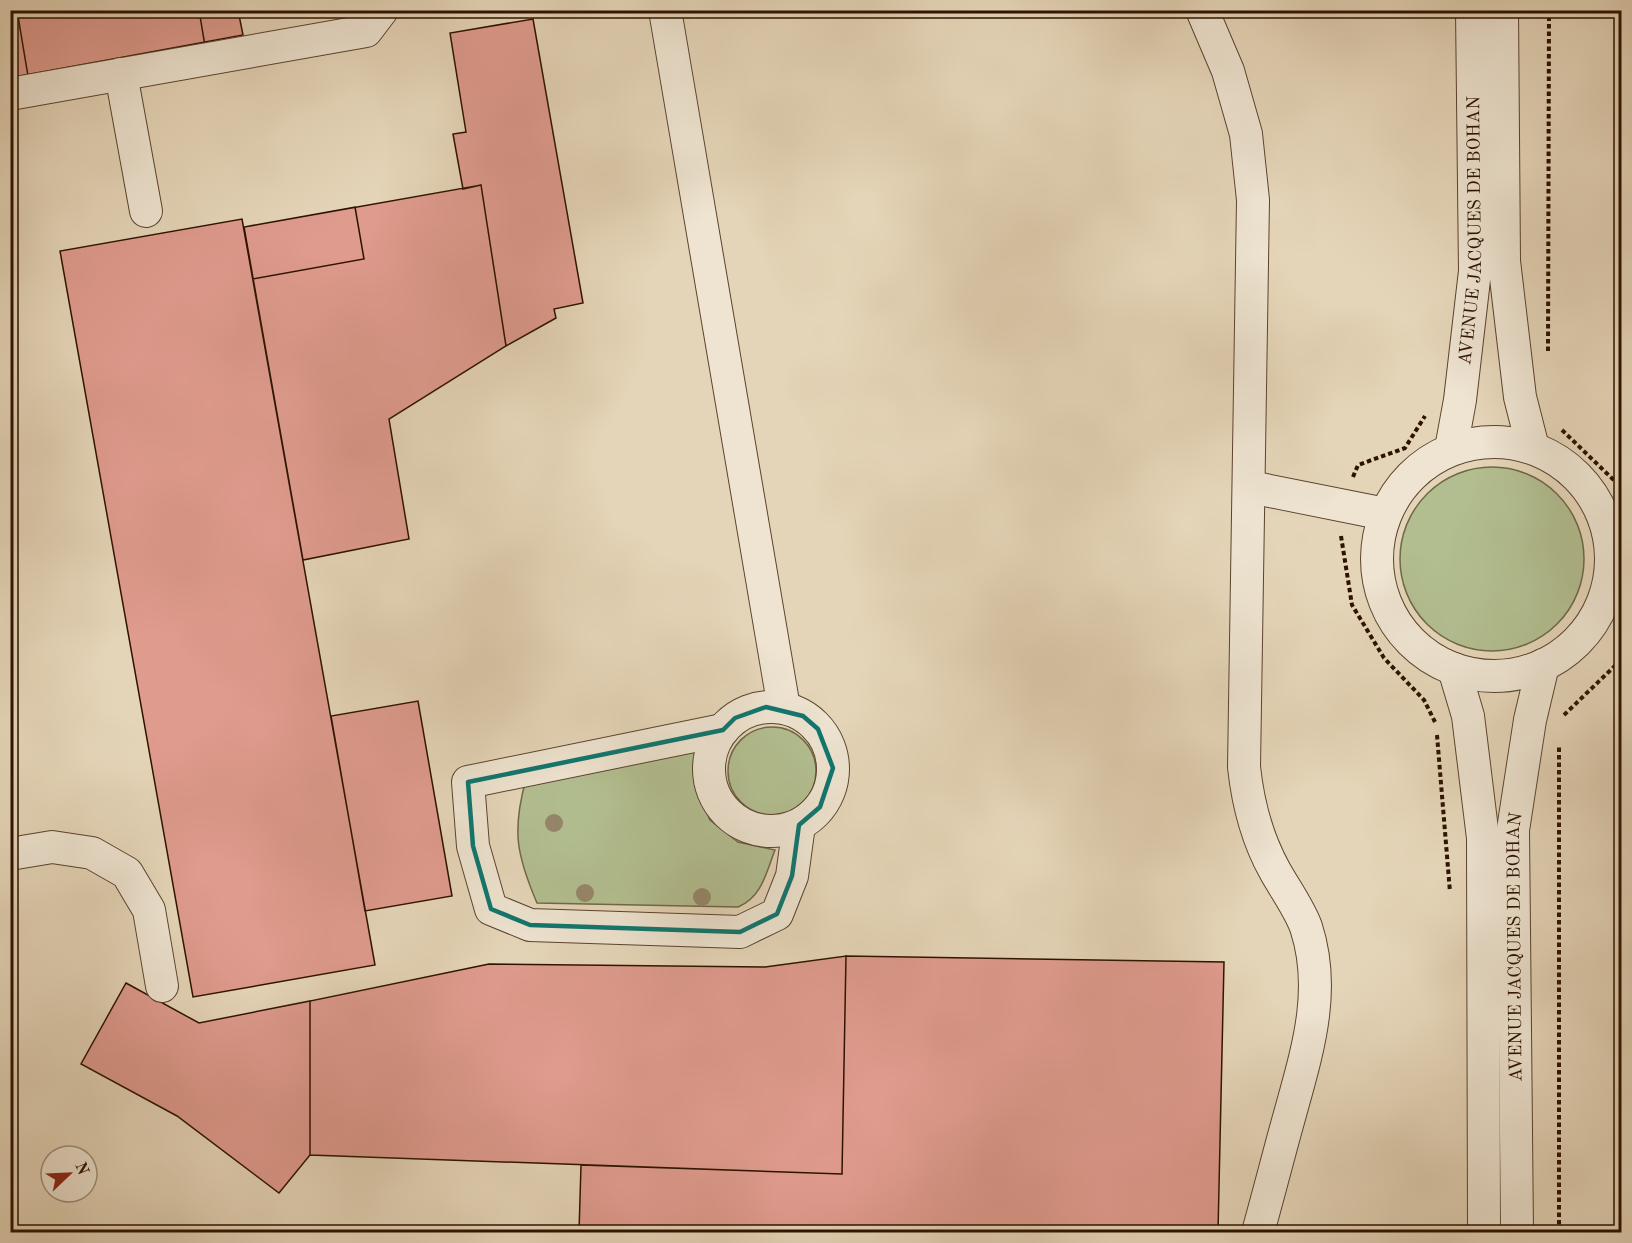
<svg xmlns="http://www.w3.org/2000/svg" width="1632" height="1243" font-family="'Old Standard TT',serif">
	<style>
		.green { fill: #b2be90; stroke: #706848; stroke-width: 1.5 }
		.building { fill: #df9b8e; stroke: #2d1200; stroke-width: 1.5 }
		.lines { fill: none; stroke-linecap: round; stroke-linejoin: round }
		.minor-casing { stroke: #5b432e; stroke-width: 34 }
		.path { stroke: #2d1200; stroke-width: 4; stroke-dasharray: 4.5 3; stroke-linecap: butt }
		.minor { stroke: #eee4d1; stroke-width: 32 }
		.tree { fill: #96866a }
		.marked { fill: none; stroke: #0f766e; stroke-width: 4.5; stroke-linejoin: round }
		.labels { text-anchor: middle; stroke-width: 4.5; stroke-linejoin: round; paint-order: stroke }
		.street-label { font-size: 18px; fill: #2d1200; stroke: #eee4d1 }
	</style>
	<rect width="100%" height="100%" fill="#e5d5b8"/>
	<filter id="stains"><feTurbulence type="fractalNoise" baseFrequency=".00333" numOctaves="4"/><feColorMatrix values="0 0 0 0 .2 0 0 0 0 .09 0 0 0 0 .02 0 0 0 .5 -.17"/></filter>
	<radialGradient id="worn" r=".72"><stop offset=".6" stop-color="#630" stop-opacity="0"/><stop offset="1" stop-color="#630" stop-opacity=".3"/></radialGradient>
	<path class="green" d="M1400 559a92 92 0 1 1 184 0a92 92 0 1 1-184 0Z
		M728 771a44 44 0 1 1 88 0a44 44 0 1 1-88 0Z
		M697,746L695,785L710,820L738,842L775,850C766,873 762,897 738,907L537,903C516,854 512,830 526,779Z"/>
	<path class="building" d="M10,10H238L243,35L10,78Z
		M17,10H199L206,52L29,82Z
		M533,19L583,303L554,309L556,318L506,346L481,185L463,189L453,134L466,132L450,33Z
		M481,185L506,346L389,419L409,539L303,560L244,227Z
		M355,207L364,259L253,279L244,227Z
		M242,219L375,965L193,997L60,251Z
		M418,701L452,896L365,911L331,716Z
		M846,956L1224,962L1218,1232H579L581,1165L842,1174Z
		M846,956L842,1174L310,1155V1001L489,964L765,967Z
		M126,983L199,1023L310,1001V1155L279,1193L177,1116L81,1064Z"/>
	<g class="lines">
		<g class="minor-casing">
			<g id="minor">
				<path d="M665,10L784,708"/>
				<path d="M1202,10L1228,71L1246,134L1253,200L1244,767C1248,804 1257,839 1275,871C1285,889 1299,908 1306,927C1327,991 1307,1052 1290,1114C1279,1153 1269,1193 1258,1232"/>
				<path d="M1502,10L1504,261L1520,397L1533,448"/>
				<path d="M121,74L146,211"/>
				<path d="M10,94L366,31L382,10"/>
				<circle cx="1494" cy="559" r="117"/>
				<path id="s1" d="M1451,449L1460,400L1475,271L1472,10"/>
				<path d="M1250,487L1385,514"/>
				<path d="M1454,669L1468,716L1483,838L1484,1232"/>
				<circle cx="771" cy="769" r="62"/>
				<path d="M723,730L468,782L473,846L491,909L530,925L740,932L777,914L792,876L799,825"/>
				<path d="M10,854L52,847L92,853L127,873L149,910L162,986"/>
				<path id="s2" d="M1517,1232L1513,830L1530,720L1543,665"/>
			</g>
		</g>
		<path class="path" d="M1548,351L1549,10
			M1562,430L1622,488
			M1353,477L1358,465L1405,448L1425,416
			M1341,536L1352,605L1384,658L1424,700L1435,722
			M1564,715L1622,659
			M1437,735L1450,892
			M1559,1232V747"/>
		<use href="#minor" class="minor"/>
	</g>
	<g class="tree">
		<circle cx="554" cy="823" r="9"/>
		<circle cx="585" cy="893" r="9"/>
		<circle cx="702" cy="897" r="9"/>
	</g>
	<path class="marked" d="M766,707L803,716L818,729L833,768L820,807L799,825L792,876L777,914L740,932L530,925L491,909L473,846L468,782L723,730L735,718Z"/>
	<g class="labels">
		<g class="street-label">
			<text dy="6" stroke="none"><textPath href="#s1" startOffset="220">AVENUE JACQUES DE BOHAN</textPath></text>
			<text dy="6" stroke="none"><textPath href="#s2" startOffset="285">AVENUE JACQUES DE BOHAN</textPath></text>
		</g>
	</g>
	<rect width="1632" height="1243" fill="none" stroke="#e5d5b8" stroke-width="36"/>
	<rect x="12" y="12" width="1608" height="1219" fill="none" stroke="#2d1200" stroke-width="3"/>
	<rect x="18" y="18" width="1596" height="1207" fill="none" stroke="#2d1200" stroke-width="1.5"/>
	<g transform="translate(69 1174) rotate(67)"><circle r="28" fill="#eee4d1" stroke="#a1907d" stroke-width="1.5"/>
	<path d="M0-4.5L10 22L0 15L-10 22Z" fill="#8f2418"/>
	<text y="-9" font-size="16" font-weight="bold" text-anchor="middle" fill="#2d1200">N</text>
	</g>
	<rect width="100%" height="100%" filter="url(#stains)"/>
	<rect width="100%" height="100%" fill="url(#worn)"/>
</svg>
